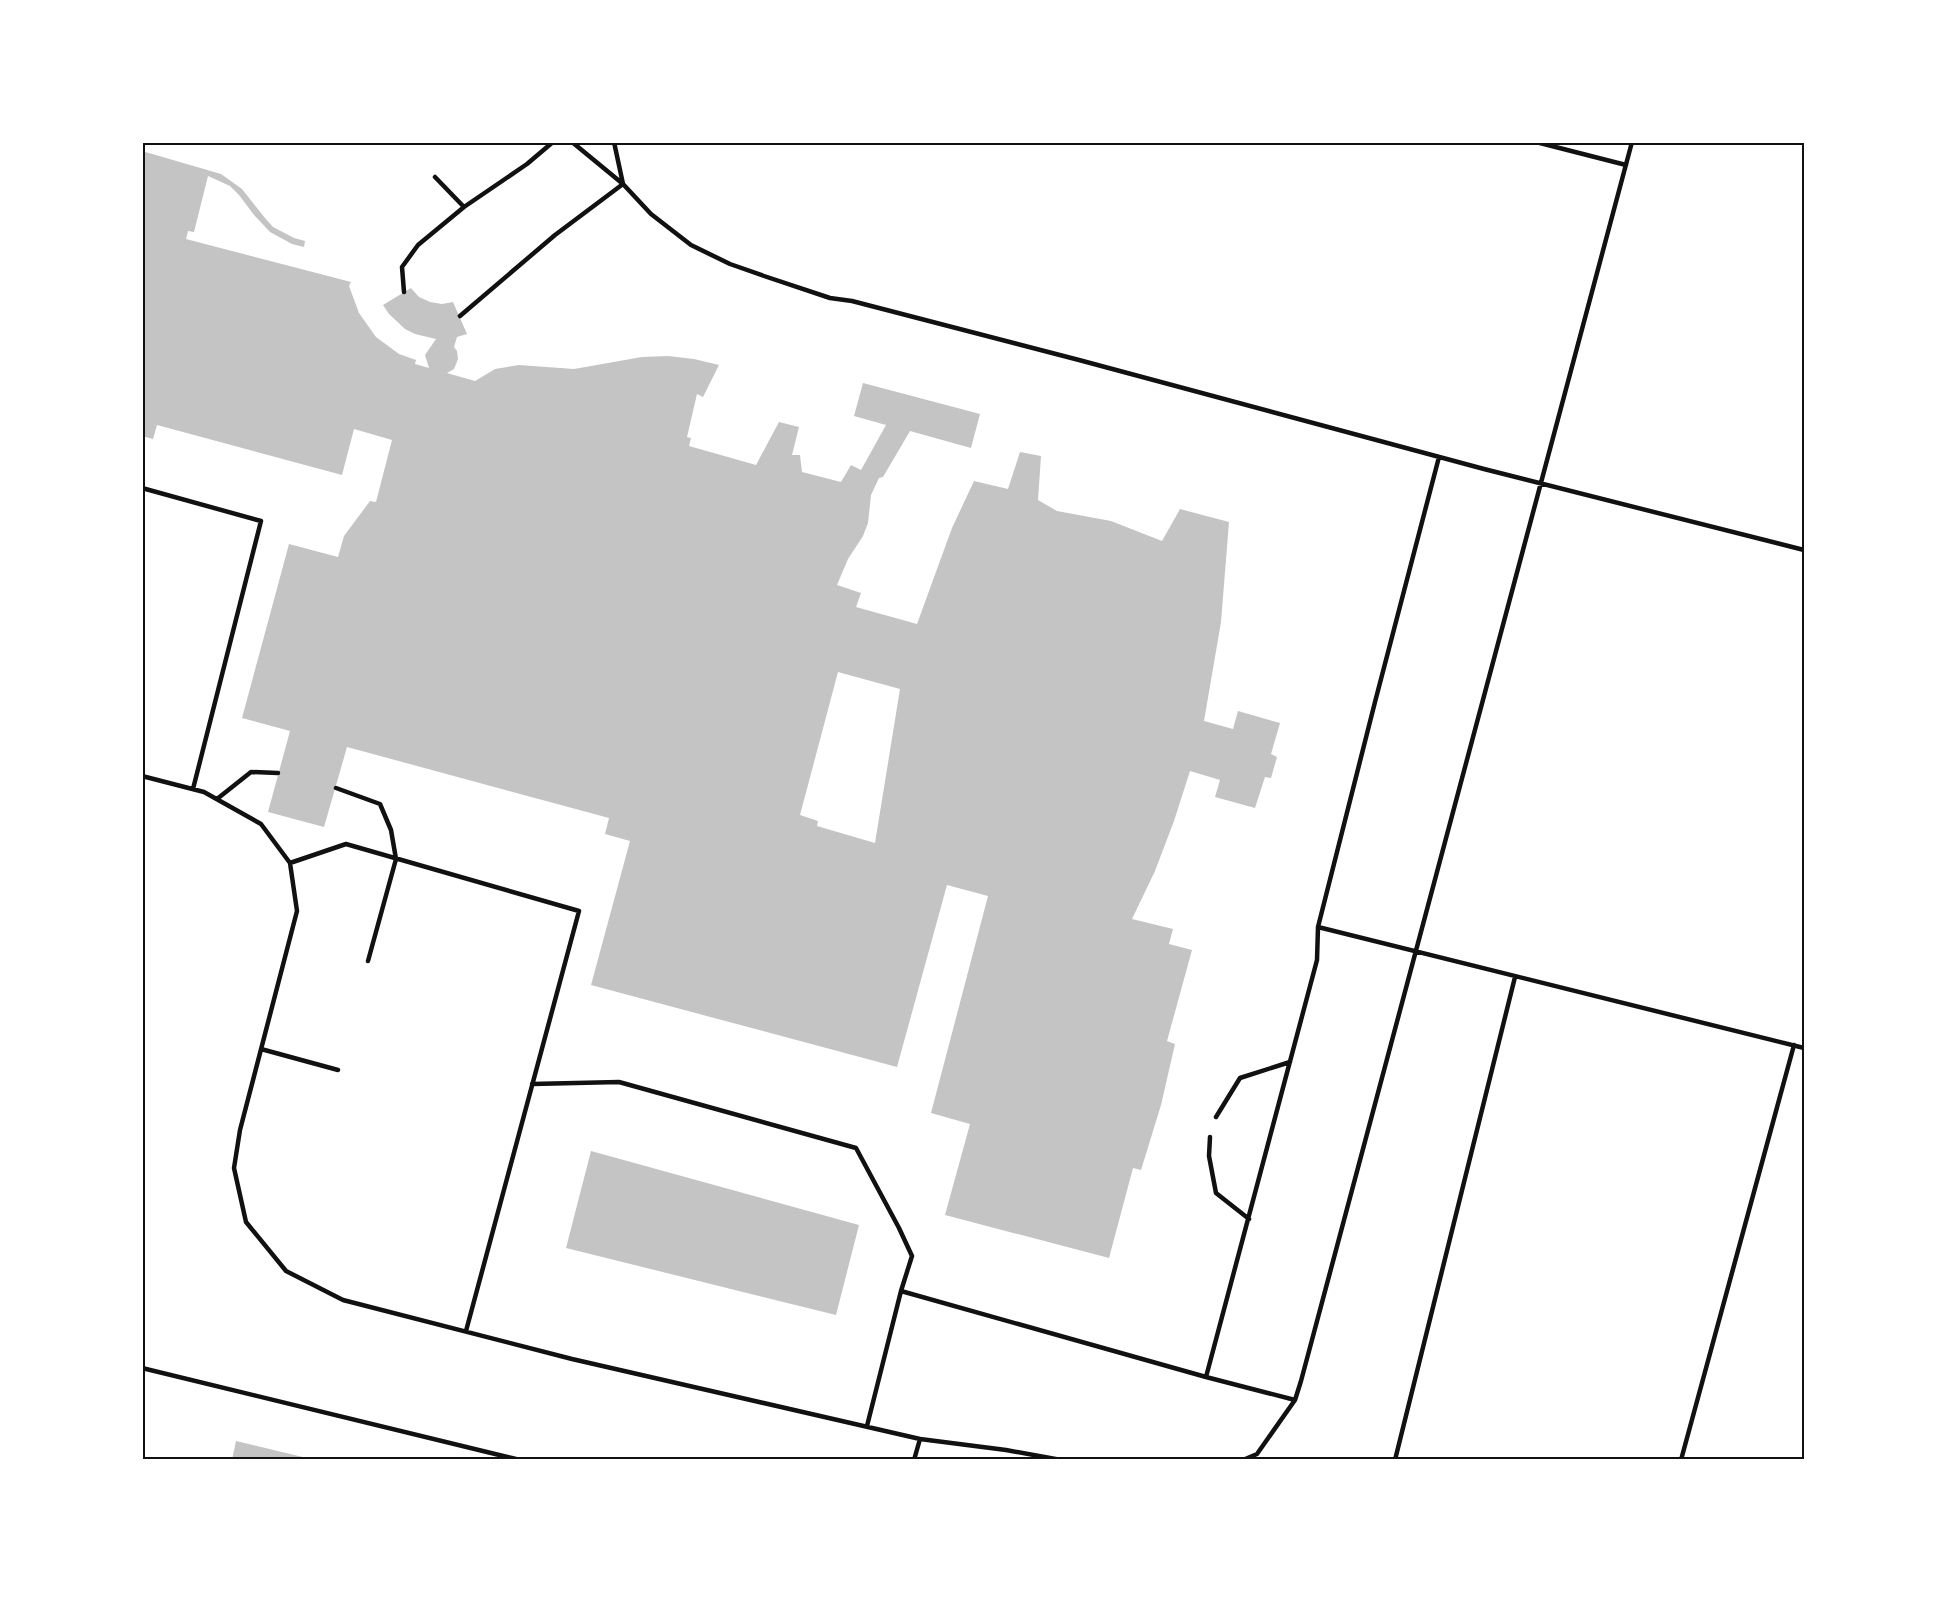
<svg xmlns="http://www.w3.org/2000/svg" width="1947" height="1602" font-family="Commissioner,sans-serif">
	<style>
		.building { fill: #c4c4c4; fill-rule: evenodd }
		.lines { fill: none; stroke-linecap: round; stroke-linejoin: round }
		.service { stroke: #111; stroke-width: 4.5 }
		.neatline { fill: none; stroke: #111; stroke-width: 2 }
	</style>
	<rect width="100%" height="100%" fill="#fff"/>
	<path class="building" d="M142,151L221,174L242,189L265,218L273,227L294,238L305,241L304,247L292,244L270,232L254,215L239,195L230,186L208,176L194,232L188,231L186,239L351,282L349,286L359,313L376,337L399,354L416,360L415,364L429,368L425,355L436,339L415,334L405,329L389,314L383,305L411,288L419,297L430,302L442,304L453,302L467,334L457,337L454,347L457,351L458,359L454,369L447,373L475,381L495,369L519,365L574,369L642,357L668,356L694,359L719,365L703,397L697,394L687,437L691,438L689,446L756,465L779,422L799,427L792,455H800L802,472L841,482L851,465L861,470L886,425L854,416L863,383L980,414L971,448L910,431L883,477L879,478L871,495L868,523L863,536L848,559L837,585L861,593L856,607L917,624L952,528L974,481L1008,489L1020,452L1041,456L1038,500L1057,511L1111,521L1162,541L1180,509L1229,522L1221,622L1204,721L1233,729L1238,711L1280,723L1271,754L1277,757L1271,778L1265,777L1255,808L1215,797L1220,780L1190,771L1174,821L1155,871L1132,919L1173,929L1169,944L1192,950L1167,1041L1175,1044L1161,1105L1141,1170L1133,1168L1109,1258L945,1215L970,1124L931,1113L988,896L947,885L897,1067L591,985L630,841L605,834L609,818L347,747L324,827L268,812L290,731L242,718L289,544L338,557L344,536L370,501L376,502L392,440L354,429L342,475L157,425L153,439L142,436ZM838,672L900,689L875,843L817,826L818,821L800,815Z
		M591,1151L859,1225L836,1315L566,1248Z
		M236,1441L311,1459V1460H232Z"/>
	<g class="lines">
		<path class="service" d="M572,142L623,184L651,214L691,245L730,264L764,276L830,298L852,301L1079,360L1484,469L1804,550
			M614,142L623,184
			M1536,142L1626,165
			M435,177L464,207
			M404,292L402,267L418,245L464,207L527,164L553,142
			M460,316L555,235L623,184
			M142,488L261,521L193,789
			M142,776L204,792L261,824L290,863L297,911L240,1130L234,1168L246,1222L286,1271L343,1300L572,1359L920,1439L1006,1450L1061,1460
			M336,788L380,804L391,830L396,859L368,961
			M217,799L251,772L278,773
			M290,863L346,844L579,911L466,1331
			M1318,927L1804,1048
			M261,1049L338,1070
			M532,1084L619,1082L856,1148L899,1228L912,1256L901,1291
			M1216,1117L1240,1078L1290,1062
			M1210,1137L1209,1156L1216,1193L1249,1219
			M142,1368L520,1460
			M1206,1377L1295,1400
			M867,1426L901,1291L1206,1377L1317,960L1318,927L1375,702L1439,457
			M914,1460L920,1439
			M1243,1460L1257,1454L1295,1400L1301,1381L1632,142
			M1395,1460L1515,977
			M1681,1460L1794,1045"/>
	</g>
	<rect width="1947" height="1602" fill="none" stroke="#ffffff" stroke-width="288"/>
	<rect x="144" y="144" width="1659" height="1314" class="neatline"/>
</svg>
